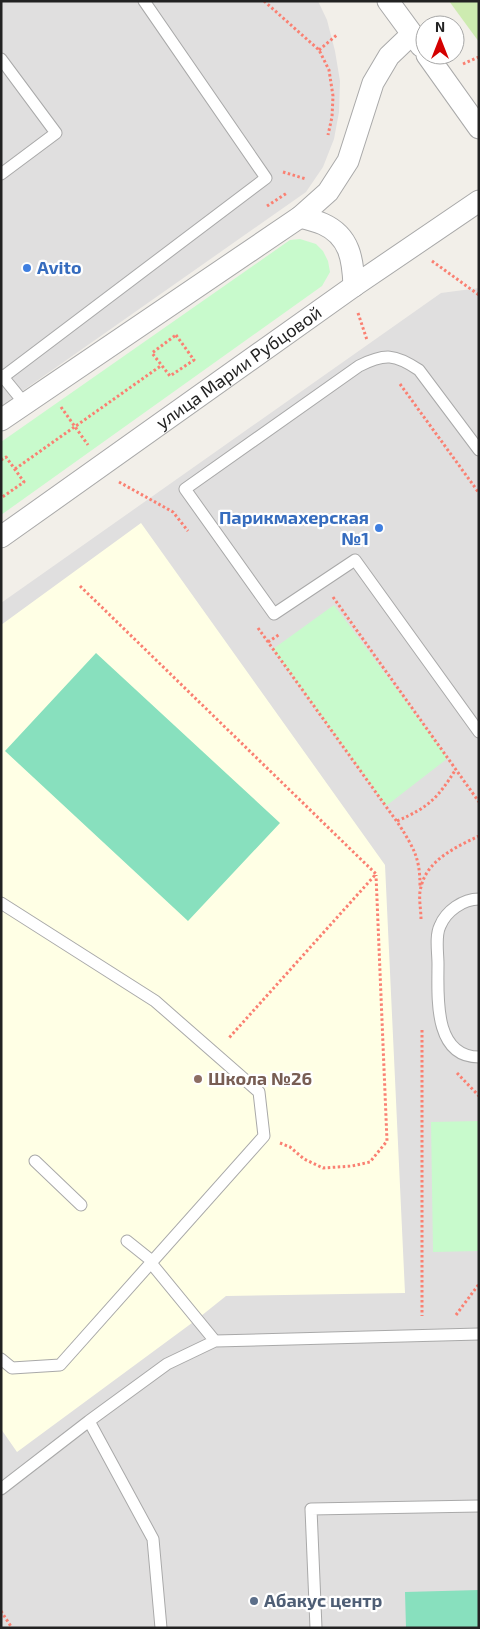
<svg xmlns="http://www.w3.org/2000/svg" width="480" height="1629" font-family="'Exo 2',sans-serif">
	<style>
		.residential { fill: #e0dfdf }
		.education { fill: #ffffe5 }
		.grass { fill: #cdebb0 }
		.park { fill: #c8facc }
		.pitch { fill: #88e0be }
		.lines { fill: none; stroke-linecap: round; stroke-linejoin: round }
		.lane-casing { stroke: #a9a9a9; stroke-width: 13 }
		.street-casing { stroke: #a9a9a9; stroke-width: 23 }
		.path { stroke: #fa8072; stroke-width: 3; stroke-dasharray: 2.5 2.5; stroke-linecap: butt }
		.lane { stroke: #fff; stroke-width: 11 }
		.street { stroke: #fff; stroke-width: 21 }
		.shop-dot { fill: #3f7fe0; stroke: #fff; stroke-width: 2 }
		.education-dot { fill: #8d6e63; stroke: #fff; stroke-width: 2 }
		.service-dot { fill: #5c6f8a; stroke: #fff; stroke-width: 2 }
		.labels { text-anchor: middle; stroke-width: 4.5; stroke-linejoin: round; paint-order: stroke }
		.shop-label { font-size: 18px; font-weight: bold; fill: #366cbe; stroke: #fff; text-anchor: start }
		.street-label { font-size: 18px; fill: #222; stroke: #fff }
		.education-label { font-size: 18px; font-weight: bold; fill: #785e54; stroke: #fff; text-anchor: start }
		.service-label { font-size: 18px; font-weight: bold; fill: #4e5e75; stroke: #fff; text-anchor: start }
	</style>
	<rect width="100%" height="100%" fill="#f2efe9"/>
	<path class="residential" d="M1,1H318L327,20L335,51L340,81L339,112L334,139L323,167L306,192L1,406Z
		M479,288V1628H1V603L441,293Z"/>
	<path class="education" d="M141,523L385,865L405,1293L226,1296L196,1320L17,1452L1,1429V625Z"/>
	<path class="grass" d="M449,1H479V42Z"/>
	<path class="park" d="M300,239L316,244L323,251L328,261L330,272L322,286L1,515V442L290,240Z
		M334,605L448,758L386,806L273,649Z
		M479,1121V1251L433,1252L431,1122Z"/>
	<path class="pitch" d="M96,653L280,823L188,921L5,751Z
		M479,1590V1628H406L405,1592Z"/>
	<g class="lines">
		<g class="lane-casing">
			<path id="lane" d="M1,59L56,133L1,174
				M1,375L3,377L266,178L144,1
				M3,377L25,404
				M479,450L419,370C395,354 385,353 359,366L185,489L274,614L355,560L479,732
				M479,899C463,899 446,911 440,926C435,936 438,953 438,964C438,996 433,1057 479,1057
				M1,903L155,1001L259,1092L264,1136L60,1365L12,1368L1,1359
				M35,1161L81,1205
				M127,1241L152,1261
				M151,1263L215,1341
				M89,1421L153,1539L161,1628
				M1,1489L89,1421L167,1364L215,1341L479,1334
				M316,1628L311,1509L479,1506"/>
		</g>
		<g class="street-casing">
			<g id="street">
				<path d="M388,1L421,46"/>
				<path d="M427,55L479,128"/>
				<path d="M300,217C308,219 316,221 323,224C350,236 353,260 354,286"/>
				<path d="M1,420L300,217L328,192L348,161L373,83L389,56L412,34"/>
				<path id="s1" d="M1,537L354,286L479,201"/>
			</g>
		</g>
		<path class="path" d="M264,1L319,50L329,70L333,96L332,117L328,135
			M319,50L338,34
			M463,64L479,57
			M283,172L306,179
			M267,206L287,193
			M432,261L479,295
			M358,313L367,340
			M176,335L194,360L170,376L152,353Z
			M400,384L479,493
			M61,407L88,445
			M1,460L6,457L24,482L1,498
			M15,469L162,365
			M119,482L173,512L188,531
			M80,586L376,874L228,1039
			M333,597L479,802
			M258,628L400,826C414,849 420,858 420,886
			M268,642L280,634
			M397,821C429,807 437,799 456,769
			M421,919C421,909 418,896 421,887C427,860 456,847 479,836
			M422,1030V1316
			M457,1073L479,1096
			M280,1143L290,1147L304,1159L323,1168L352,1166L370,1162L387,1141L376,875
			M456,1315L479,1284
			M1,1611L12,1628"/>
		<use href="#lane" class="lane"/>
		<use href="#street" class="street"/>
	</g>
	<g class="shop-dot">
		<circle cx="27" cy="268" r="5"/>
		<circle cx="379" cy="528" r="5"/>
	</g>
	<circle class="education-dot" cx="198" cy="1079" r="5"/>
	<circle class="service-dot" cx="254" cy="1601" r="5"/>
	<g class="labels">
		<g class="shop-label">
			<text x="37" y="274">Avito</text>
			<text x="369" y="524" text-anchor="end">Парикмахерская<tspan x="369" dy="21">№1</tspan></text>
		</g>
		<g class="street-label">
			<text dy="6" stroke="none"><textPath href="#s1" startOffset="292">улица Марии Рубцовой</textPath></text>
		</g>
		<g class="education-label">
			<text x="208" y="1085">Школа №26</text>
		</g>
		<g class="service-label">
			<text x="264" y="1607">Абакус центр</text>
		</g>
	</g>
	<rect width="480" height="1629" fill="none" stroke="#222222" stroke-width="5"/>
	<g transform="translate(440 40)"><circle r="24" fill="#ffffff" stroke="#a7a7a7"/>
	<path d="M0-4L9 19L0 12L-9 19Z" fill="#d40000"/>
	<text y="-8" font-size="14" font-weight="bold" text-anchor="middle" fill="#222222">N</text>
	</g>
</svg>
